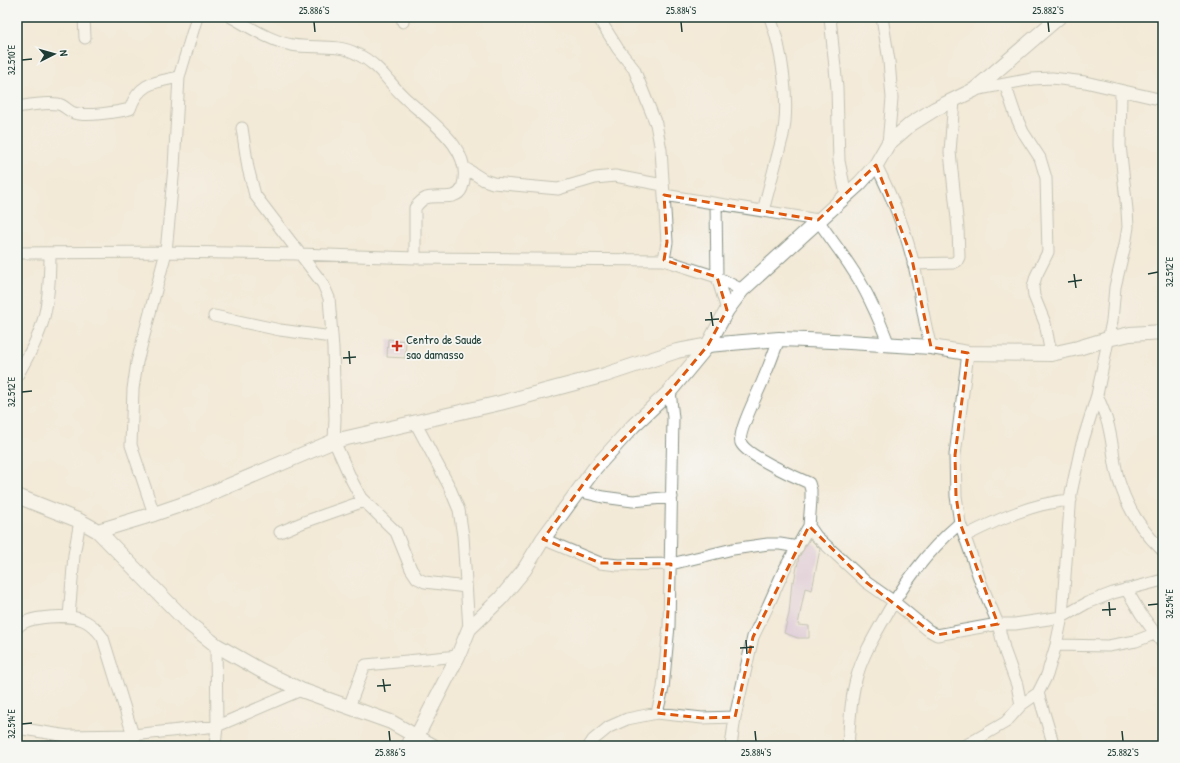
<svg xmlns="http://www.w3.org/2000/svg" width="1180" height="763" font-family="'Patrick Hand',sans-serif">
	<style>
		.building { fill: #bf9bd7 }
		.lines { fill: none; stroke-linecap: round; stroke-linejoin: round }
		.minor-casing { stroke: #899386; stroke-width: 13 }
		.tertiary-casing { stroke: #899386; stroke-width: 16 }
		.minor { stroke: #fff; stroke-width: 11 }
		.tertiary { stroke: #fff; stroke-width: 14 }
		.marked { fill: none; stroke: #de580e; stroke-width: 3; stroke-dasharray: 8 5; stroke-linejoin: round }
		.ticks { fill: none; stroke: #1f3d34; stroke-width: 1.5 }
		.poi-dot { fill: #c8321e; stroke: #f6f6f2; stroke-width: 1.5 }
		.labels { text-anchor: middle; stroke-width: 3.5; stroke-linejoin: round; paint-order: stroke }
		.poi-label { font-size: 13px; fill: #1f3d34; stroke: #f6f6f2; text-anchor: start }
		.neatline { fill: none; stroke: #1f3d34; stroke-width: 1.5 }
		.ticks-label { font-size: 10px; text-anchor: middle; fill: #1f3d34 }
	</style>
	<rect width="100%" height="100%" fill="#f6f6f2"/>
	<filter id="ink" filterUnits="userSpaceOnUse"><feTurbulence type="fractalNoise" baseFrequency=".025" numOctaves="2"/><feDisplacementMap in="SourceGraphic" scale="8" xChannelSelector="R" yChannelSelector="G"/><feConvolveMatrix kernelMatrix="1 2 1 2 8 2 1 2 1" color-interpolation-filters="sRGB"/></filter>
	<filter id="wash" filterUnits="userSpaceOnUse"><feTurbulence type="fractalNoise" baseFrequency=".012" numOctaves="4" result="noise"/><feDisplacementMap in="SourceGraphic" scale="16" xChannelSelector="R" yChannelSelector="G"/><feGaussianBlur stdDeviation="0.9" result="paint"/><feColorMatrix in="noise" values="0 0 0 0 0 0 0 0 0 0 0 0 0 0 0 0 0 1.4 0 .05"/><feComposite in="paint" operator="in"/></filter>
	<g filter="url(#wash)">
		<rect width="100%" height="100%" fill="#f3e9d7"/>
		<g id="blocks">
			<path class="building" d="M388,339L406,341L405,358L387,357Z
				M810,539L820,549L812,590L805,588L798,625L809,626V638H798L784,633L789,614L792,581L794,582L799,557Z"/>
		</g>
	</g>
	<g filter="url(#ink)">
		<use href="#blocks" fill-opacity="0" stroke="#899386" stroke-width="1"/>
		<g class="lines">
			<g class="minor-casing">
				<path id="minor" d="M84,17L85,38
					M231,17C250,27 270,41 292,45C313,49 337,43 357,54C380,65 387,81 404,97C427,119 476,149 462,188C457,202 437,194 426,198C421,200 418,204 415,208V258
					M402,17L403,22
					M598,17L618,49L634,69L656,124L661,150L666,226L667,242L664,260
					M830,17L837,88L839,161L846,195
					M882,17L889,61L892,98L888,144
					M1005,84L1015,114L1023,132L1040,158L1046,178L1048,252L1036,276L1033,287L1034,296L1045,323L1051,354
					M974,90L1032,79L1052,78L1085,82L1163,100
					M17,107C30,105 44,102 58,104C64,105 68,111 74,113C86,117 118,112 130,109C139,82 156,82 179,77
					M242,128L248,168L255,195L323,284L329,298L333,348L335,419L334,441L352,481L361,498L396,532L411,569L417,578L425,582L466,587
					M876,165C890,193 903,223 911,254C920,284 922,317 931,347
					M465,168L484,180L493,183L558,189L595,178L615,176L663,185
					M664,195L818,220C829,237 842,253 852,269C868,292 879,319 889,345
					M716,204L717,277L727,310
					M763,211L783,135C790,101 782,50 770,17
					M17,253L166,252L299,254L415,258L664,260L717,277L742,290
					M913,264L953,263L957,261L959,257L958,228L950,152L954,100
					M214,316L280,330L332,337
					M968,353L955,455L956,496L960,523L981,583L998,624L1005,652L1017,685L1021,705
					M17,376C27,358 39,338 44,317C49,297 50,275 50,253
					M1097,395C1102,407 1108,420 1110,433C1114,451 1114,470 1121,487C1129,511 1145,534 1163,551
					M415,422L449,486L459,510L463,536L469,629
					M578,491L603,497L633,501L672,497
					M154,514L131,445L133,389L137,362L166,252L174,167L179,77L197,17
					M809,526L816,536L866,582L893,601L928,630L937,635L998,624H1015L1062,617L1087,603L1113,593L1163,580
					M280,532L304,522L364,501
					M965,536C999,519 1033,503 1071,500
					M543,539L600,563L618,565L671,564L733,549L768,544H780L798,547
					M1126,589L1141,614L1163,644
					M69,617L74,555L80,521
					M17,628C27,615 71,614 85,621C93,625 98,631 103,638L133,735
					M1056,645L1108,646L1136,641L1154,634
					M1038,693L1054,746
					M349,707L364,667L366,665L458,656
					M657,713L663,688L669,626L673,418L670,391
					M17,728L68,736L133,735L217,726L301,690
					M215,746L217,726L216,645
					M407,746L412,733
					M589,746L593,740L609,727L627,719L657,713L702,718L735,717
					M731,746L735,717L753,637L768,606L784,570L809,526L811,500V490L809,483C795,477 746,455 741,443C737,433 759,391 763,380C769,366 774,353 779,339
					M848,746C850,723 850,699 857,676C862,658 871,642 880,626C902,586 925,553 960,523
					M964,746L970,743L1006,722L1021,705L1038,693L1047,675L1056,645L1062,617L1071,493L1081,447L1097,395L1112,321L1115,287L1125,245L1128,227L1127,210L1120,145L1121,92"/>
			</g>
			<g class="tertiary-casing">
				<path id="tertiary" d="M17,496L80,521L98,531L188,623L216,645L260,670L301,690L391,722L433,746
					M98,531L154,514L195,500L334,441L500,403L605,375L677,351L708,345L779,339L833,341L931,347L968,353L1051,354L1078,348L1108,339L1130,334L1163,332
					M417,736L458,656L469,629L501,598L524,570L543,539L595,468L633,426L670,391L708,345L727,310L742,290L860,183L876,165L888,144L911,124L935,109L974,90L1059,17"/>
			</g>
			<use href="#minor" class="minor"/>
			<use href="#tertiary" class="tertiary"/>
		</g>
	</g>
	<path d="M0 0H1180V763H0ZM876,165L911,255L931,347L968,353L955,455L956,496L960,523L998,624L937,635L928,630L866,582L809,526L753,637L735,717L702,718L657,713L663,688L671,564L600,563L543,539L595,468L670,391L708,345L727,310L717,277L664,260L667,242L664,195L818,220Z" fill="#f3e9d7" fill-opacity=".55" fill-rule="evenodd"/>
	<path class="marked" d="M876,165L911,255L931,347L968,353L955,455L956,496L960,523L998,624L937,635L928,630L866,582L809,526L753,637L735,717L702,718L657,713L663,688L671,564L600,563L543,539L595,468L670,391L708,345L727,310L717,277L664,260L667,242L664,195L818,220Z"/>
	<path class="ticks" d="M314,22L315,32M681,22L682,32M1048,22L1049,32M22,60L32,59M1074,274L1076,288M1148,274L1158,272M1068,282L1082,280M711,312L713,326M705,320L719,319M349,351L350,364M343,358L356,357M22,392L32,391M1109,602L1110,616M1148,605L1158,604M1102,610L1116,609M746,640L747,654M740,648L754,647M383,679L385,692M377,686L391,685M22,724L32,723M389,731L390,741M755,731L756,741M1122,731L1123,741"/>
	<path class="poi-dot" d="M395 340h4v4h4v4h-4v4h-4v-4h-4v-4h4z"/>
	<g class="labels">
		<g class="poi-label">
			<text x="406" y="344">Centro de Saude<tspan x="406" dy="15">sao damasso</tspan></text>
		</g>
	</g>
	<rect width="1180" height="763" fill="none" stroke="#f6f6f2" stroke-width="44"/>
	<g transform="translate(54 54) rotate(84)" stroke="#f6f6f2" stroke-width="3" paint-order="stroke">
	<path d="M0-3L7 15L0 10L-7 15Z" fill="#1f3d34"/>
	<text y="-6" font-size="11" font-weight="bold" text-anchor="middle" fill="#1f3d34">N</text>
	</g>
	<rect x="22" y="22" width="1136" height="719" class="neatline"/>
	<g class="ticks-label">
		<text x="314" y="14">25.886°S</text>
		<text x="681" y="14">25.884°S</text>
		<text x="1048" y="14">25.882°S</text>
		<text transform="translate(11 60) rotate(-90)" y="4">32.510°E</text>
		<text transform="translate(1169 272) rotate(-90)" y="4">32.512°E</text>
		<text transform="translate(11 392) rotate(-90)" y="4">32.512°E</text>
		<text transform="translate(1169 604) rotate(-90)" y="4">32.514°E</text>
		<text transform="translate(11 724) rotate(-90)" y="4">32.514°E</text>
		<text x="390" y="756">25.886°S</text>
		<text x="756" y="756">25.884°S</text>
		<text x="1123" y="756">25.882°S</text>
	</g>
</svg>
